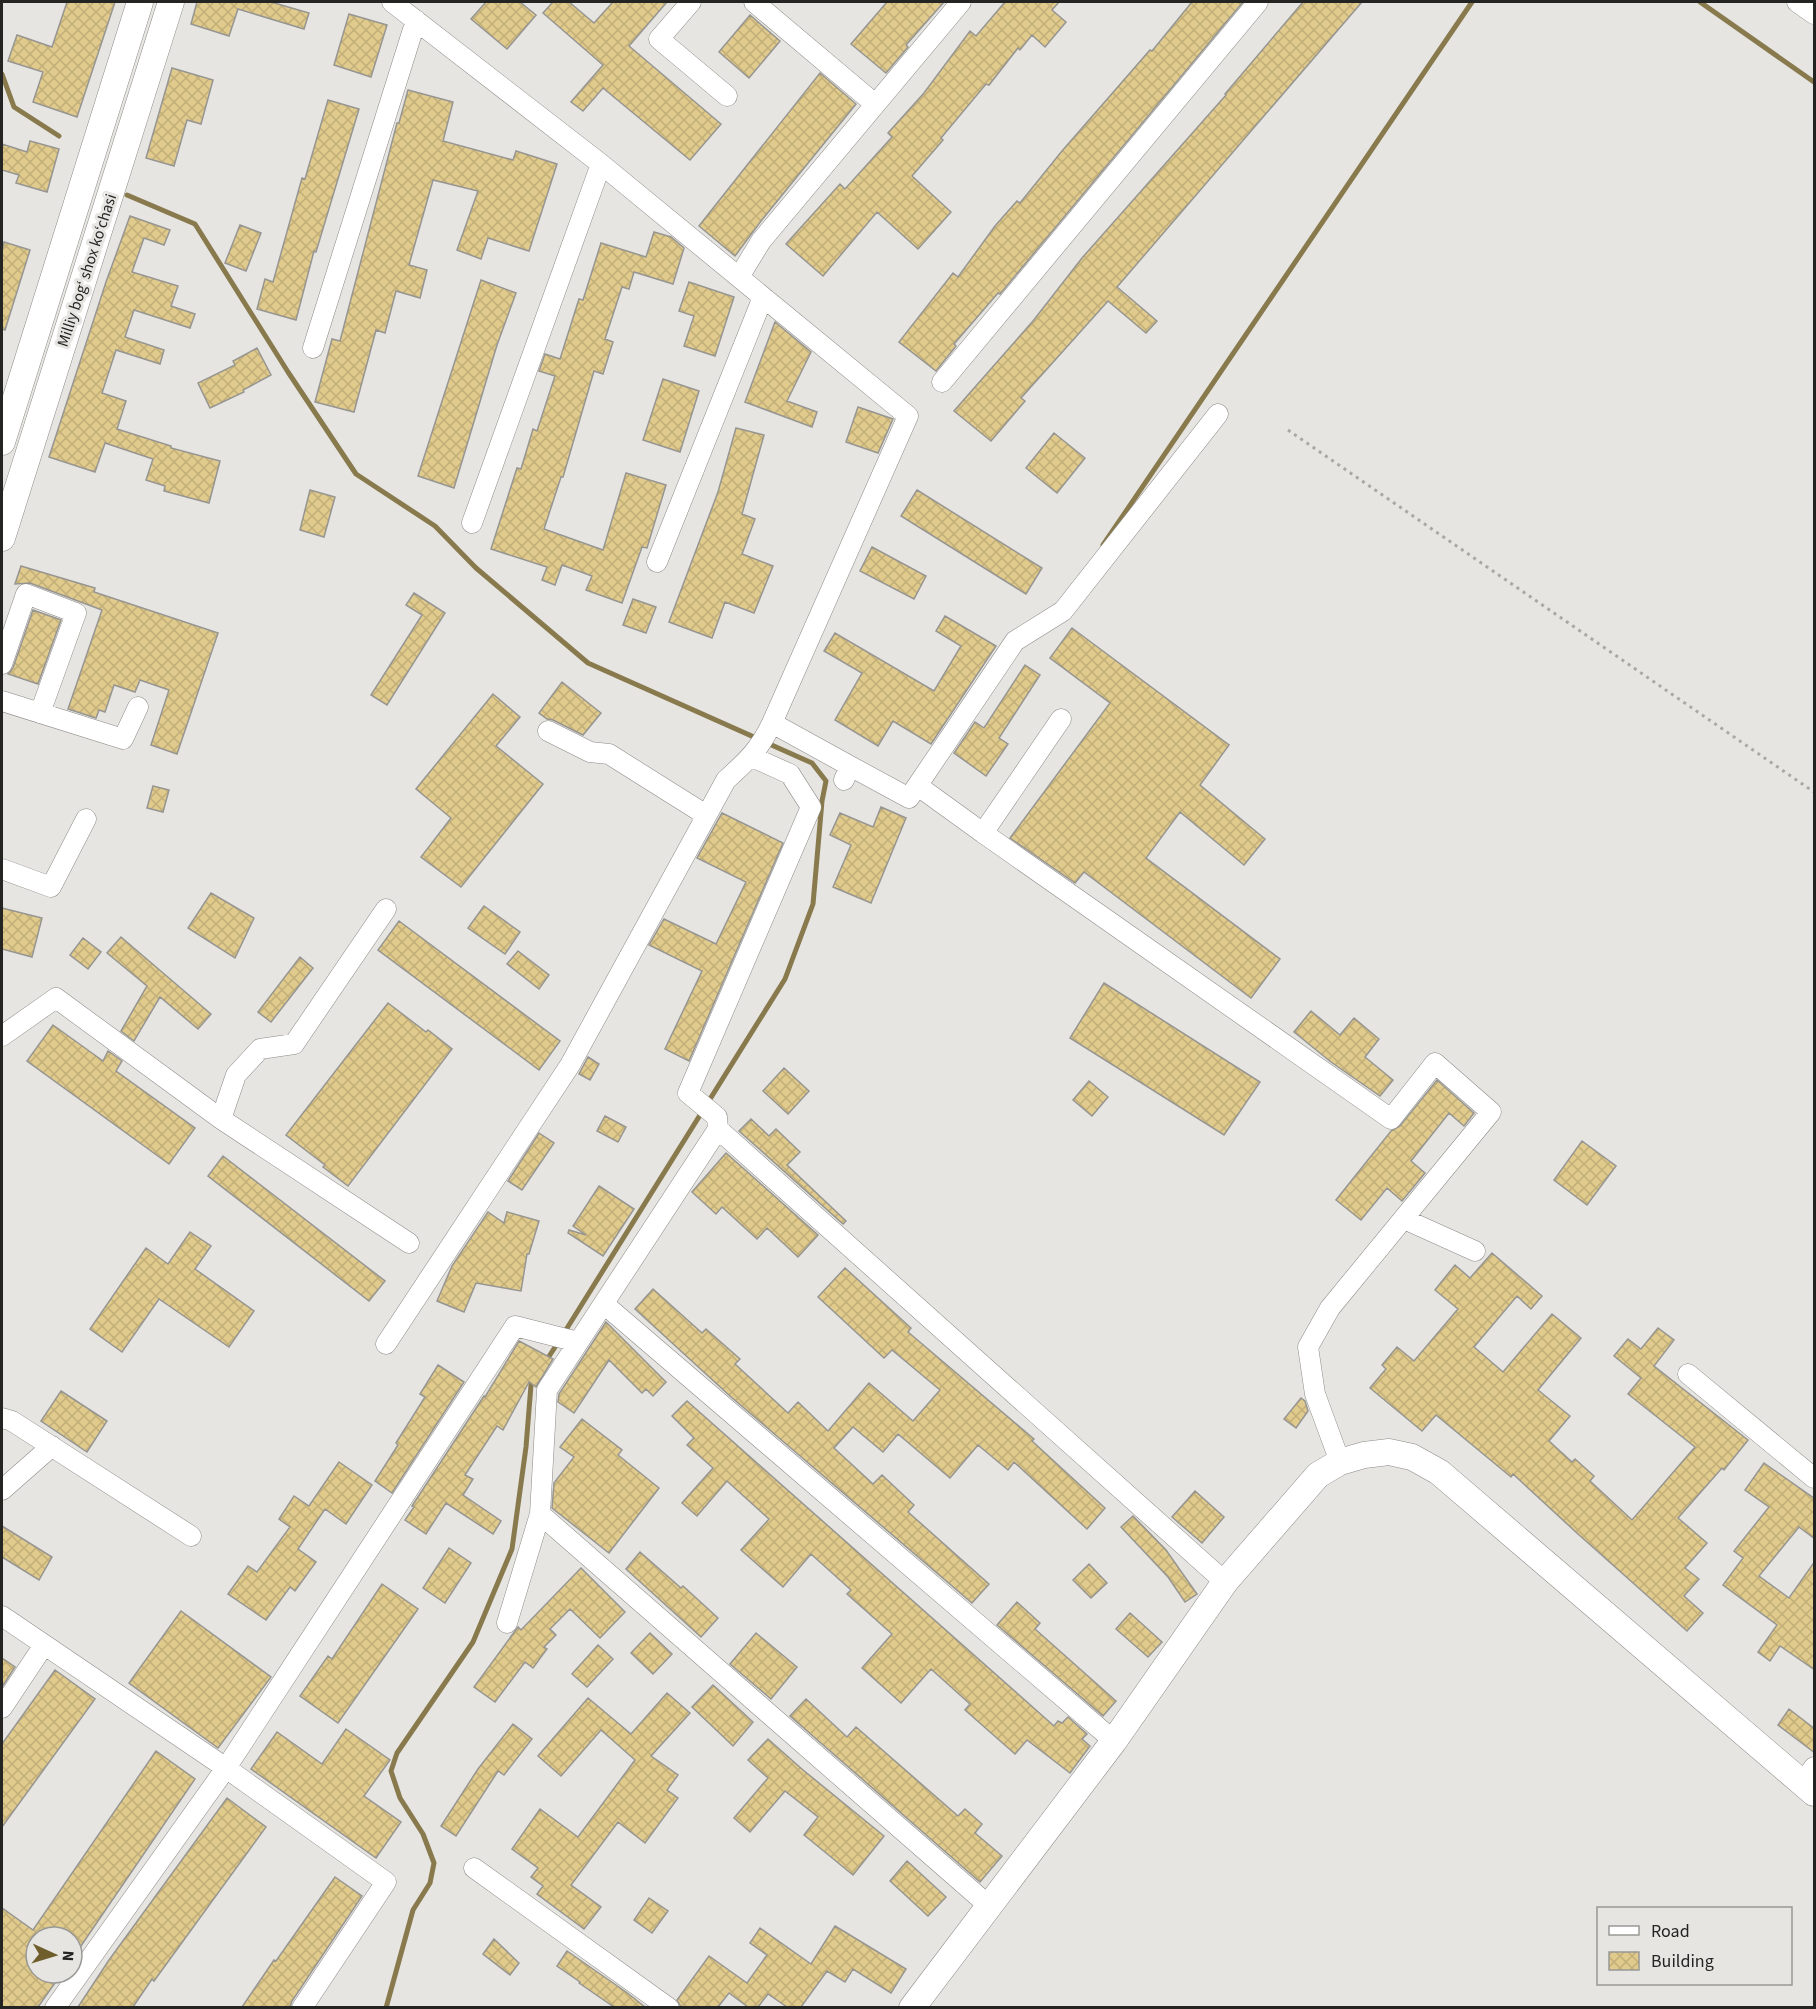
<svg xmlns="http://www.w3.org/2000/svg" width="1816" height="2009" font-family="'Source Sans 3',sans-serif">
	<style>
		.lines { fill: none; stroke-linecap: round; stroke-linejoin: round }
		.stream { stroke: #897a4e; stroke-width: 5 }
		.building { fill: url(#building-cross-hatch); stroke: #969591; stroke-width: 1.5 }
		.minor-casing { stroke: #8c8a87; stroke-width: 21 }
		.major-casing { stroke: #8c8a87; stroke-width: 27 }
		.path { stroke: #a9a8a5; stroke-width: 3; stroke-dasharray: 3 4.5; stroke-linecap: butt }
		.minor { stroke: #fff; stroke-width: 20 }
		.major { stroke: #fff; stroke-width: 26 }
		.labels { text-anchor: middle; stroke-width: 6; stroke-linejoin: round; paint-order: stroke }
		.street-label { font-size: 16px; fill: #242423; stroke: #e6e5e1 }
	</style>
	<defs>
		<pattern id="building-cross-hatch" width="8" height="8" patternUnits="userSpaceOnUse" patternTransform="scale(1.5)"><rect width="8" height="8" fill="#e1cb8c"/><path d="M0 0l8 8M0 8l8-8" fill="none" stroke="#c1ae78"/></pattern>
	</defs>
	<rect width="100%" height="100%" fill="#e6e5e1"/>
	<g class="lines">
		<path class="stream" d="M1700,2L1814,82
			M2,74L14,107L59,136
			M127,195L195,224L288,372L356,474L435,526L476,568L588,663L812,763L826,781L822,801L813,904L785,979L564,1333
			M1103,545L1472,2
			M546,1361L559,1341
			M386,2008L413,1910L430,1883L434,1863L423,1834L400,1798L391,1771L397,1753L473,1642L512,1549L526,1447L531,1385L535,1379"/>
	</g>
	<path class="building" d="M67,2H115L77,117L33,102L43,72L8,61L17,35L52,47Z
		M197,2H271L309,13L304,29L238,9L229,36L191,24Z
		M486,2H520L536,15L507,49L471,19Z
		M553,2H569L594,23L613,2H667L629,46L721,124L690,160L603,88L583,111L571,102L603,65L543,13Z
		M887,2H944L906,45L908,47L886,73L851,44Z
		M1005,2H1059L1052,10L1066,22L1045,47L1032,35L1020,50L1018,48L989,85L986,84L941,138L943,140L912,176L951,212L918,249L877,212L823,276L786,244L840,184L845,189L892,137L888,133L924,93L970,31L976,36Z
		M1192,2H1243L1000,294L998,293L954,344L956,346L936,371L899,342L953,273L958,277L995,226L1017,201L1020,203L1062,151L1150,50L1152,51Z
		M1303,2H1362L1117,287L1157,321L1146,333L1108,301L1021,398L1025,401L991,441L954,411L1033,321L1082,258L1226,95L1225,94Z
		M349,14L387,25L371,77L334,65Z
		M750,15L780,41L749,78L719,52Z
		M172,68L213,80L201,124L187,120L174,166L146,158Z
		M820,73L856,104L761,221L735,256L699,226Z
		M408,90L453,102L443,141L513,160L516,151L557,164L529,251L488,238L481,259L457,250L478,191L433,180L409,265L427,270L420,298L396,291L385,333L376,330L354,412L315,402L332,339L340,341L397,123H399Z
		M328,100L359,109L316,252L314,251L296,320L257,309L265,279L273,282L302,178L305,179Z
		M30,141L59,149L47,192L16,183L19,175L2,170V144L27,152Z
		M130,216L170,230L164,245L144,238L132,272L178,286L171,306L195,314L190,328L134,310L125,337L164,350L160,364L116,350L102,393L126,401L117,429L171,446V448L220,461L209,503L164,491L165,486L146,480L153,459L105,443L95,472L49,457L106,282Z
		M240,225L261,233L246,271L225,263Z
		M654,232L671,237L684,248L673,284L634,272L629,289L622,287L605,339L613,342L603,374L594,371L563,477H561L544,529L603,550L626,473L666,485L647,548L642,547L622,603L586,590L592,576L562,565L555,585L542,580L547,567L491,549L517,468L521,469L533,429L537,431L555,376L539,371L545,354L560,359L579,299L583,300L601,243L646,257Z
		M4,242L30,250L5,330L2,329V251Z
		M481,280L516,293L497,345L454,488L418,476Z
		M689,282L734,297L715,356L684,346L694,316L679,311Z
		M775,322L811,352L787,401L817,412L812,427L745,402Z
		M257,348L271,375L243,390L244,392L210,408L198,383L235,365L233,361Z
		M663,379L699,391L680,452L643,440Z
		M858,407L893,419L878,453L846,442Z
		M736,428L764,435L742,514L755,519L742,554L773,566L754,613L725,602L712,638L669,622L718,492Z
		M1054,433L1085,458L1057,493L1026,468Z
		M310,490L335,497L324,537L300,530Z
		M917,490L1042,568L1026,594L901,516Z
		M872,547L926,576L914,599L860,571Z
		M21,566L95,588L94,592L218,633L177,754L151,745L169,690L140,680L135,692L114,685L105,712L99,710L96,718L68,709L102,610L30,583L15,584Z
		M414,593L445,613L387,705L371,695L422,615L406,605Z
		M633,599L656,607L646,633L623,625Z
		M33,610L61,620L38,684L8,674L13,668Z
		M945,616L996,646L931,744L893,721L878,746L835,720L862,673L824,651L835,633L934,691L961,646L936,631Z
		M1072,628L1229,745L1200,785L1265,839L1244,865L1180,812L1146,858L1280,959L1251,998L1084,872L1075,883L1010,838L1110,703L1050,658Z
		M1025,665L1040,675L999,738L1008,744L986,776L954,753L975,722L984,728Z
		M562,682L601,713L583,735L553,720L547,719L539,713Z
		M493,694L520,717L496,746L543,784L461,887L421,857L451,818L416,789Z
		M153,786L169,790L163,812L147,808Z
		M881,807L906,818L871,903L833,887L851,845L830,835L840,813L873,827Z
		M722,813L783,843L689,1061L665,1049L702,971L649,945L664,919L716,944L746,882L697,858Z
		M211,893L254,918L235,958L188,928Z
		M484,906L520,932L505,954L468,928Z
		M2,908L42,918L32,957L2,949Z
		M399,921L560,1041L539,1070L378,950Z
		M121,937L211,1014L198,1029L160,997L134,1041L121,1031L147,986L107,953Z
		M83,938L101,952L88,969L70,955Z
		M518,951L549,975L539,989L507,964Z
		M300,957L313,968L271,1022L258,1012Z
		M1104,983L1260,1082L1224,1135L1070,1038Z
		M388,1003L426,1032L428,1030L452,1049L348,1186L323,1167L325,1165L286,1135Z
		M1311,1011L1340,1035L1354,1018L1379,1039L1365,1057L1393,1080L1380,1096L1331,1062L1294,1032Z
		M53,1025L103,1061L108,1051L122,1061L116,1071L195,1128L169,1164L27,1061Z
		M588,1057L599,1064L590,1080L579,1074Z
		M784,1068L809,1091L788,1114L763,1091Z
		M1437,1080L1474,1113L1464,1126L1449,1113L1411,1161L1425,1173L1402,1201L1387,1188L1361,1220L1336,1200L1391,1131L1400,1126Z
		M1089,1081L1108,1097L1092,1116L1073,1100Z
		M605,1116L626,1127L618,1142L597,1131Z
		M751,1119L769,1136L776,1129L800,1152L787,1165L846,1221L843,1224L739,1131Z
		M539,1133L554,1143L522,1190L508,1181Z
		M1582,1141L1616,1166L1587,1205L1554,1180Z
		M726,1153L818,1235L798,1257L767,1228L757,1239L722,1207L716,1214L692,1192Z
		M223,1156L385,1281L369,1301L208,1176Z
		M599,1186L634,1209L603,1256L568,1233L569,1230L586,1235L573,1226Z
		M488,1212L504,1223L507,1212L539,1221L529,1254H527L521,1291L476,1283L464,1312L437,1301L452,1266Z
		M190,1232L211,1246L195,1269L254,1311L229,1347L159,1299L122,1352L90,1329L146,1248L168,1264Z
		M1492,1253L1542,1296L1531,1309L1517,1296L1474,1347L1503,1372L1552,1314L1581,1338L1538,1390L1570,1416L1549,1441L1572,1462L1575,1459L1594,1476L1590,1481L1632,1520L1695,1447L1628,1394L1641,1378L1614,1356L1628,1339L1641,1349L1658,1328L1674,1340L1654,1366L1748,1440L1724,1470L1722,1468L1678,1518L1707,1543L1685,1568L1699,1579L1684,1596L1703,1613L1687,1631L1578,1534L1513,1474L1511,1477L1436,1415L1422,1431L1370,1388L1386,1369L1382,1365L1397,1347L1414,1361L1458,1309L1435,1290L1455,1265L1470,1278Z
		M845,1268L911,1328L908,1332L1034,1439L1032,1441L1105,1508L1087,1529L1014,1462L1008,1470L978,1445L950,1478L898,1434L883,1452L853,1427L834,1448L873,1484L882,1475L914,1505L908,1512L989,1584L972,1603L730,1396L635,1309L653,1289L702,1333L706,1329L740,1359L735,1364L788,1413L798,1402L828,1431L869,1383L913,1421L940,1390L892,1350L884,1358L818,1297Z
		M606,1322L666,1382L653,1396L646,1389L642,1393L609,1360L574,1413L558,1402L559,1394Z
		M519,1341L553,1359L536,1387L529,1382L503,1430L497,1426L465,1475L473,1479L463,1495L501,1521L493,1534L446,1503L426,1534L405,1520L414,1507L412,1506L484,1396L485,1397Z
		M438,1365L464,1382L392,1493L375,1481L398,1445L396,1443L425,1397L420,1394Z
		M61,1391L107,1421L87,1452L41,1421Z
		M1301,1398L1305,1401L1308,1411L1296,1428L1284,1419Z
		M687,1401L1054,1726L1058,1721L1062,1723L1068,1717L1087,1734L1082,1739L1090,1746L1070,1773L1027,1740L1015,1754L965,1710L970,1704L931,1669L901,1703L862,1668L892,1634L847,1594L851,1590L811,1554L783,1587L741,1550L769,1519L727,1481L697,1516L682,1503L713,1468L687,1445L694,1438L672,1416Z
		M582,1419L622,1450L618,1455L659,1488L609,1553L552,1508L554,1483L574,1457L560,1447Z
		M339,1462L372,1485L346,1524L325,1509L298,1549L316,1562L295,1591L290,1587L266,1620L228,1594L248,1566L257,1572L290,1527L279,1519L294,1496L309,1506Z
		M1764,1463L1815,1499V1539L1799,1527L1759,1576L1789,1598L1815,1561V1670L1780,1646L1770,1661L1758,1652L1777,1625L1723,1585L1743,1558L1734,1551L1769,1507L1745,1490Z
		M1195,1491L1224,1517L1202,1543L1172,1517Z
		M1133,1516L1166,1550L1197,1594L1185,1602L1168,1577L1121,1527Z
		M2,1526L52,1557L39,1580L2,1557Z
		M449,1548L471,1563L445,1603L423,1588Z
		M640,1552L681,1588L683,1586L718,1618L701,1637L626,1569Z
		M1089,1564L1107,1583L1091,1598L1073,1580Z
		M581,1568L625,1612L600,1638L570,1609L550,1629L556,1635L544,1647L547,1649L533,1668L525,1662L495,1702L474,1687L518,1627L521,1630Z
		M382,1584L418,1609L338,1723L300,1696L328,1656L332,1659Z
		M1017,1602L1040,1623L1035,1629L1116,1701L1103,1716L997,1625Z
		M181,1611L271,1677L218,1748L129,1683Z
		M1130,1613L1162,1642L1148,1657L1116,1629Z
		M650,1633L672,1654L653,1674L631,1653Z
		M756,1633L797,1667L771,1699L730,1664Z
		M598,1645L613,1659L587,1687L572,1674Z
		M2,1658L15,1667L2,1687Z
		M55,1670L95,1699L2,1827V1744Z
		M713,1685L753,1722L733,1746L692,1707Z
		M667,1693L690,1713L651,1756L678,1775L667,1790L678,1798L645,1843L618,1822L571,1885L601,1907L584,1929L537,1894L543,1886L531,1877L538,1868L512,1849L540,1809L578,1837L635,1760L601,1730L561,1776L538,1756L588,1698L631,1734Z
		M806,1699L847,1737L856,1727L958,1816L965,1809L982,1824L975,1833L1002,1856L980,1882L790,1716Z
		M1789,1709L1815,1729V1753L1778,1725Z
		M513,1724L532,1739L504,1775L498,1771L456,1836L441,1826L478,1769Z
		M346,1729L390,1760L364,1796L401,1822L376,1858L251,1769L277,1732L322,1764Z
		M768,1739L803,1770L884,1836L853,1875L804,1835L818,1817L785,1791L750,1832L734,1818L768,1778L748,1760Z
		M156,1751L195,1779L72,1959V1937H36V1973H62L38,2007H2V1908L33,1930Z
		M227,1798L266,1827L154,1981L152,1979L133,2007H78L109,1960Z
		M907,1861L946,1897L928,1916L890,1881Z
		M335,1877L362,1896L292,2001L290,2007H242L274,1960L276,1961Z
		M649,1898L668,1911L652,1933L634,1920Z
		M835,1926L906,1969L891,1993L853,1969L845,1982L827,1971L801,2007H787L768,1994L758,2007H748L729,1993L718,2007H681L677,2000L709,1956L747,1983L767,1955L750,1943L760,1928L811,1964Z
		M494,1939L519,1963L510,1975L483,1954Z
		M567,1951L626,1992L645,2007H614L579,1983L580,1982L557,1966Z"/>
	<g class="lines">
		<g class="minor-casing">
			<path id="minor" d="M392,2L601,164L908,416L772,723L850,766L844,780
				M691,2L659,39L727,96
				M754,2L875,104
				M1797,2L1814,14
				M739,277L761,241L961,2
				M313,348L416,20
				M942,382L1258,2
				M472,523L601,164
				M657,562L763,297
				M2,664L26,594L76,613L40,713
				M2,701L123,739L138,707
				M1061,719L983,833L1391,1119L1435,1063L1491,1112L1330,1308L1308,1347L1315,1394L1340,1462
				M548,731L590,752L609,754L706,815
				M850,766L909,798L1015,641L1063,611L1218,414
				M918,786L983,833
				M2,869L51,887L86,819
				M386,909L294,1044L260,1049L236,1075L221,1119L409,1243
				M2,1036L56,998L221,1119
				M718,1129L1225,1582
				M1404,1219L1475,1251
				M604,1304L1114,1741
				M386,1344L570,1065L726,780C748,760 759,750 772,723
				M1688,1374L1814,1478
				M2,1418L12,1421L191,1536
				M2,1490L52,1446
				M540,1514L988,1905
				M2,1616L226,1768L386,1882L302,2008
				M507,1623L540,1514L547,1390L718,1129L717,1117L688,1093L811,807L790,774L752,757
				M2,1708L44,1645
				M1803,1783L1814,1767
				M474,1868L669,2008
				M55,2008L226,1768L515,1326L578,1342"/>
		</g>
		<g class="major-casing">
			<path id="major" d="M2,442L140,2
				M2,538L171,2
				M912,2008L1114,1741L1225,1582L1318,1475L1340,1462L1364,1455L1389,1452L1412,1457L1439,1472L1814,1793"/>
		</g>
		<path class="path" d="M1288,430L1814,792"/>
		<use href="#minor" class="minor"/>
		<use href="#major" class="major"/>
	</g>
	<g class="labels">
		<g class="street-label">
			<text transform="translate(86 270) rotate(-72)" y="6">Milliy bog‘ shox ko‘chasi</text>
		</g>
	</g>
	<rect width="1816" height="2009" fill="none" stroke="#242423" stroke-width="6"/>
	<rect x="1597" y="1907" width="195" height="78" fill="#e6e5e1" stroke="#989895" stroke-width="1.5"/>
	<rect x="1609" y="1926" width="30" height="9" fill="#ffffff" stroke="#989895" stroke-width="1.5"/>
	<text x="1651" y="1937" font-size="18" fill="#242423">Road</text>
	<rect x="1609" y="1952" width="30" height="18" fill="url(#building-cross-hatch)" stroke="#989895" stroke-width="1.5"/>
	<text x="1651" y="1967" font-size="18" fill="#242423">Building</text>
	<g transform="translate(54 1955) rotate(94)"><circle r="28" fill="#e6e5e1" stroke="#989895" stroke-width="1.5"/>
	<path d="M0-4.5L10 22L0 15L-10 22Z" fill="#6f5e2c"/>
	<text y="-9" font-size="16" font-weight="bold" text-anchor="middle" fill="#242423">N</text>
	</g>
</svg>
